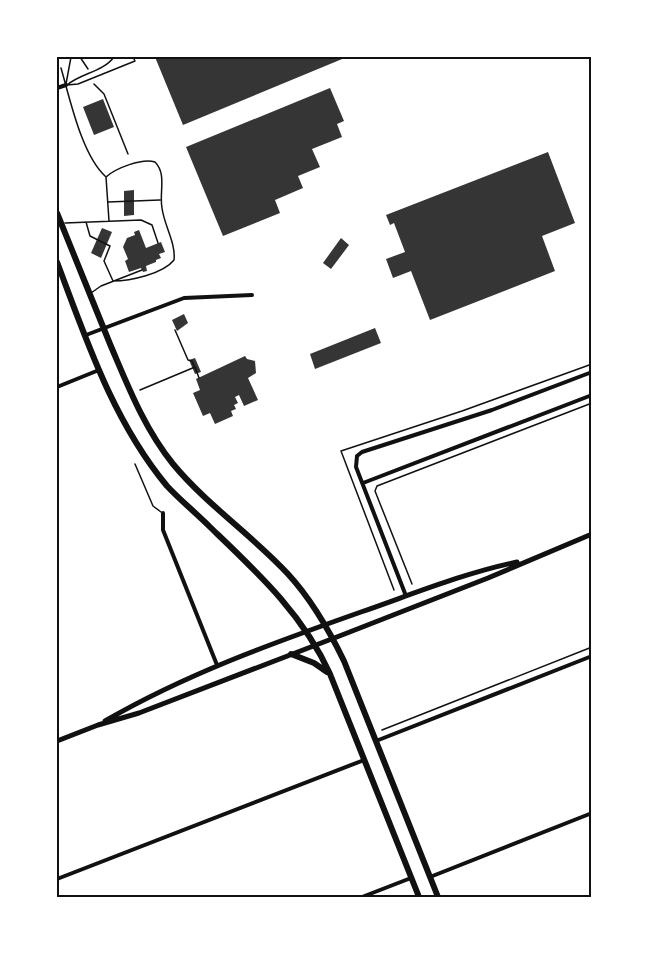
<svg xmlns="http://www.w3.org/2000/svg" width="649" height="954" font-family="'Archivo Narrow',sans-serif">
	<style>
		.building { fill: #353535 }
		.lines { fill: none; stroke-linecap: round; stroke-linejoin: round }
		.path { stroke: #111; stroke-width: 1.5 }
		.service { stroke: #111; stroke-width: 1.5 }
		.minor { stroke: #111; stroke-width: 4 }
		.primary { stroke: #111; stroke-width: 5 }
		.trunk { stroke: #111; stroke-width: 6 }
		.neatline { fill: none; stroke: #111; stroke-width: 2 }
	</style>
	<rect width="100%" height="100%" fill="#fff"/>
	<path class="building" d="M155,57H347L183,125Z
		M330,88L344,121L337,124L342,137L312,149L320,167L298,176L303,188L275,200L280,213L223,236L186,147Z
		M103,99L114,127L94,135L83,107Z
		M548,152L575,223L542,236L555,271L430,320L411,271L393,278L386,259L405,252L394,223L390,225L386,215Z
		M134,190V215L124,216V191Z
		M102,228L112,232L101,258L91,253Z
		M139,230L146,248L161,242L165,252L159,254L161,258L156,260V262L146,266L147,271L143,272L141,268L129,272L125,261L128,259L123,247L127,238L135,235L134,232Z
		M341,238L349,245L331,269L323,263Z
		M184,314L188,323L177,331L172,320Z
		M375,328L381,343L315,369L310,354Z
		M245,356L247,359L255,361L256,373L248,378L258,400L244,406L239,395L235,397L238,403L234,405L236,409L231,411L233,416L215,424L210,413L203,416L193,393L200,390L196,379Z
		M195,358L201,372L195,374L189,360Z"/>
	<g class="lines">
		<path class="path" d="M80,57L88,69
			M94,84L104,94L128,154
			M175,330L188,360L192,361L194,366
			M140,390L195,367L199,378
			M412,584L375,491L377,486L592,403
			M394,590L341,451L462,411L592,364
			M382,730L592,647"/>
		<path class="service" d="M61,68C70,99 82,156 106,177
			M66,84L71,57
			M67,85L78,84L135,61L133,57
			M67,85C81,73 103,72 114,57
			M108,202L160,200
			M86,222L90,236L110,246L104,261L113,281C130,281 163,274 174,260C176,243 164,225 162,208C159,193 167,174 155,162C142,158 116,168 106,177L109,221
			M65,223L141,220L152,225L158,243
			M91,293L101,286L142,270
			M135,464L153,506L161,512"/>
		<path class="minor" d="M57,88L66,85
			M86,335L184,298L252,295
			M57,387L99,370
			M363,483L592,395
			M163,513V530L217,665
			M406,596L356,467L357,456L362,452L492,410L592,372
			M376,741L592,656
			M430,877L592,813
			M57,879L364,760
			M362,897L411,878"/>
		<path class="primary" d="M105,721C186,674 273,643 361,612C413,594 464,573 517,562
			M57,741L98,725L139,713L342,635L488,578L592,534"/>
		<path class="trunk" d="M57,213C75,257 92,300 110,344C128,386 144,428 173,464C207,505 252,535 288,574C312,600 329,630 344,661L438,897
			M57,262C86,339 113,421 167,486C180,500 196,513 210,527C257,572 303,614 330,674L419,897
			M291,654L314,663L327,672"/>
	</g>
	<rect width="649" height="954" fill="none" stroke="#ffffff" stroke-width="117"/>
	<rect x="58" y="58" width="532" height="838" class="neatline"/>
</svg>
